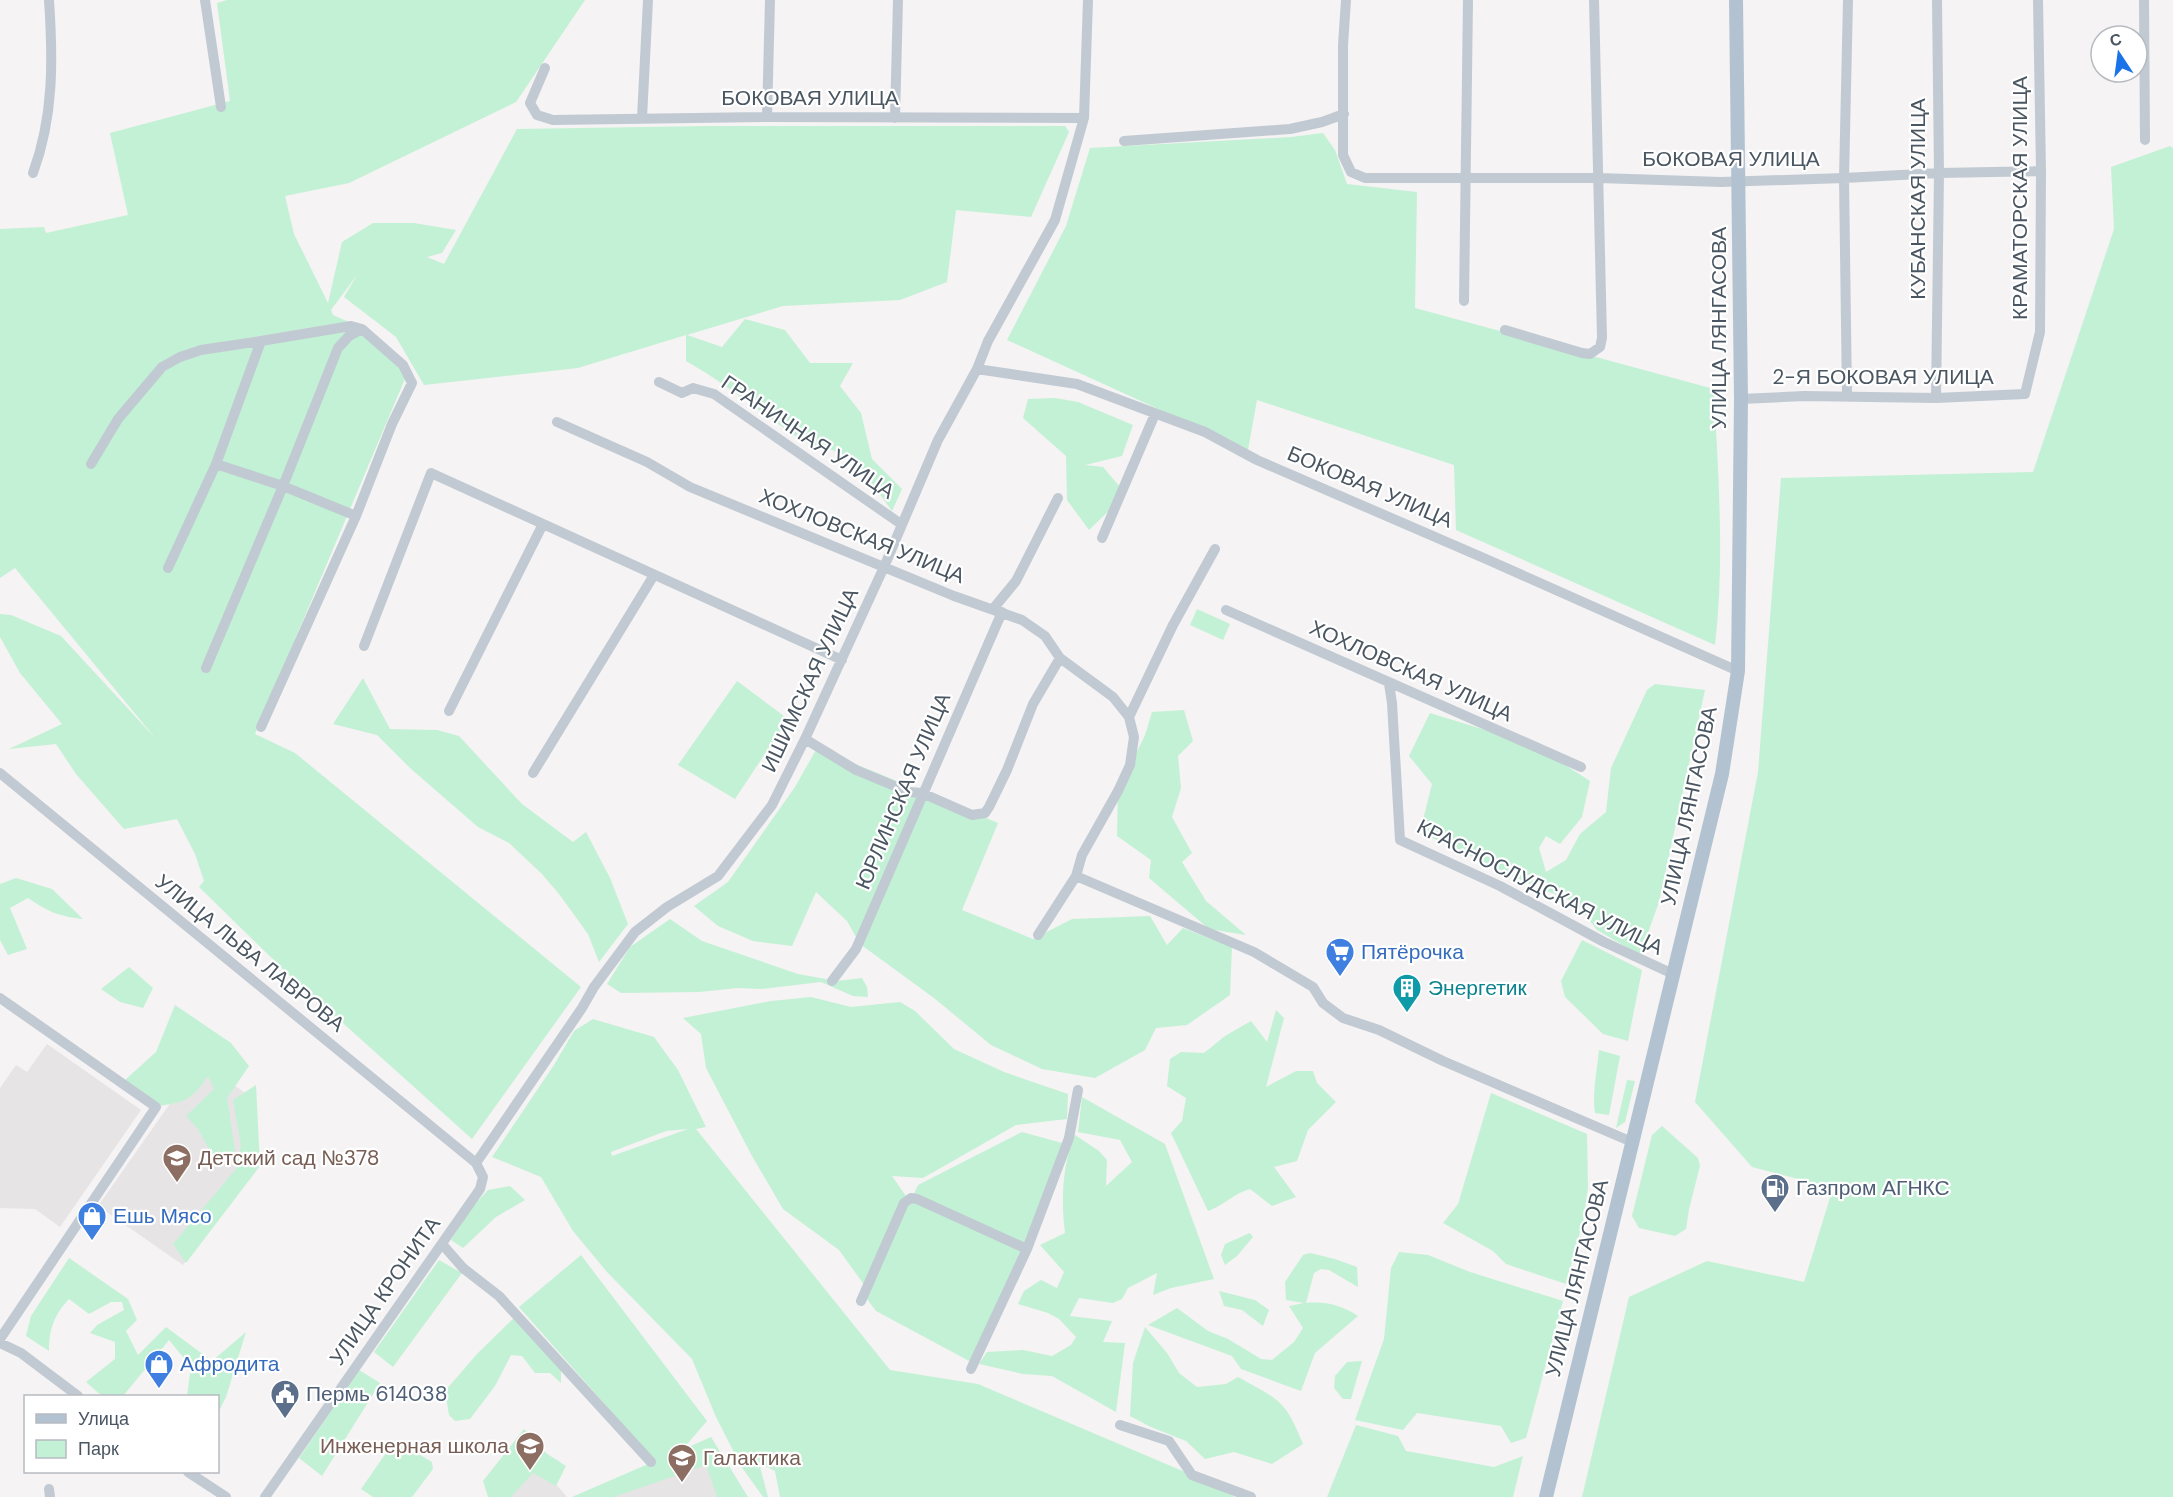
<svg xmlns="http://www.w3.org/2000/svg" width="2173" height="1497" font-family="'DM Sans',sans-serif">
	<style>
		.education { fill: #e6e4e5 }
		.green { fill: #c3f1d5; fill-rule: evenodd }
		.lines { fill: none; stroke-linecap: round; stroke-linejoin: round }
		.minor { stroke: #c1cad2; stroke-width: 10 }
		.major { stroke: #b3c2d1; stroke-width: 14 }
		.labels { text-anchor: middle; stroke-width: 4.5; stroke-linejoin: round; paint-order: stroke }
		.street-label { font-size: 21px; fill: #4a5661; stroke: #fff }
		.shop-label { font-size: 21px; fill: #366cbe; stroke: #fff; text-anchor: start }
		.culture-label { font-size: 21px; fill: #0d838f; stroke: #fff; text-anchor: start }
		.education-label { font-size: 21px; fill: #785e54; stroke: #fff; text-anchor: start }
		.service-label { font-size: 21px; fill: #4e5e75; stroke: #fff; text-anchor: start }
	</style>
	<rect width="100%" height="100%" fill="#f5f3f3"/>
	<path class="education" d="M47,1044L141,1110L60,1227L35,1209L0,1208V1088L16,1065L27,1072Z
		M200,1061L255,1100V1162L183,1265L98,1206Z
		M709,1454L739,1497H605Z
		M526,1463L553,1481L567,1497H503Z"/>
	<path class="green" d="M227,0H585L516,102L349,183L285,196L294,234L328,303L342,242L373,223H414L456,230L442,253L427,257L444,264L517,129L708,126H1065L1069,132L1031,217L956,210L947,282L900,300L783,306L687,335L722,347L745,319L785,330L810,363H853L840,386L861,413L872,459L902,489L892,511C880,494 854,457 835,451C818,445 815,450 797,437C760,412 725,383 686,361V335L578,368L424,385L396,337L344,297L357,275L331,310L333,315L358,326L407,374L255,734L295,753L581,987L472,1139L286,972L199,887L204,881L195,854L177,819L124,829L76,774L56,744L9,749L62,724L20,673L0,637V614L11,615L61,636L156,739L15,568L0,578V229L44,227L46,233L128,215L110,133L230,101L217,3Z
		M1323,133L1335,150L1347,184L1417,192L1415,308L1714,389C1718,474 1725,560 1715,645L1456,530L1454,465L1257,400L1248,450L1007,340L1066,226L1090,148L1291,137Z
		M2170,146L2173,148V1497H1582L1629,1297L1707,1261L1804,1282L1833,1188L1752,1167L1695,1102L1758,772L1781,478L2033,472L2114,229L2111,167Z
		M1055,398L1078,402L1133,425L1122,456L1085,465L1103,467L1126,494L1089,530L1067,500L1066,456L1023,418L1028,399Z
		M1197,609L1230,624L1223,640L1190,625Z
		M363,678L390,729L437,730L459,736L522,804L573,842L586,832L610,878L628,924L599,962L588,934L559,894L542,874L509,843L478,827L410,768L377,735L333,724Z
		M737,681L788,719L735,799L678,765Z
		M1655,684L1705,690L1659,902L1640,955L1597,930L1576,903L1530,884L1426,835L1424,816L1432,784L1409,756L1430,713L1534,745L1590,781L1582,817L1560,844L1546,836L1539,848L1546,872L1566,860L1580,834L1606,812L1611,768L1647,690Z
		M1184,710L1193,741L1178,756L1181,788L1172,817L1192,853L1182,862L1206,901L1246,935L1209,929L1149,878L1151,860L1117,836L1118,791L1145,735L1152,712Z
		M817,748L998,823L962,910L1033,939L1072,919L1150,916L1167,945L1183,928L1232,947L1230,995L1187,1025L1156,1028L1145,1050L1095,1078L1042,1069L991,1045L934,998L860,944L847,921L816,892L792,946L753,941L718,926L694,906L728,882L795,787Z
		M16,878L52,889L83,919C58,916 49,912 28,898L10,908L27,949L8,955L0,940V884Z
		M670,919L702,941L798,974L837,981L862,978L867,987L868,997L853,996L821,982L761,989L738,988L699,992L621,993L607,984L630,947Z
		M1582,940L1642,970L1628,1041L1603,1034L1565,997L1561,981Z
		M129,967L153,988L143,1008L120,1002L101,989Z
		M811,997L851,1007L900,1002L915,1011L954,1049L1004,1072L1068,1094L1067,1119L1016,1125L923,1178L892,1176L908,1199L909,1205L918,1185L1022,1132L1062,1143L1023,1251L971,1362L876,1311L867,1299L865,1286L839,1250L783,1209L752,1156L706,1068L701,1034L683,1018L771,1001Z
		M175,1005L231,1043L249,1066L227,1098L235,1151L215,1160L198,1129L186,1116L214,1089L208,1076C192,1099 187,1102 158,1106L125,1080L156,1052Z
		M1276,1010L1284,1018L1266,1087L1296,1071H1313L1317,1083L1336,1102L1308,1130L1297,1161L1274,1167L1296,1197L1272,1206L1250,1189C1234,1193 1223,1206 1208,1211L1171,1133L1182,1121L1186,1098L1167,1086L1170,1059L1181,1052L1204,1053L1225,1036L1251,1021L1267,1042Z
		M593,1019L654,1037L678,1070L706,1127L696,1129L890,1370L978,1384L1192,1475L1235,1497H780L775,1471L759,1463L768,1497H763L741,1466L716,1417L692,1359L607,1272L573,1231L541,1177L492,1157L554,1065L574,1031ZM688,1129L612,1156L611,1152L666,1131Z
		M1599,1050L1620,1056L1609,1115L1595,1113C1592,1095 1597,1070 1599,1050Z
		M1627,1080L1635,1081L1625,1122L1616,1128Z
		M256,1085L260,1166L186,1263L173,1244L236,1169L241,1145L233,1100Z
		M1491,1093L1587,1134L1588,1188L1583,1221L1566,1284L1506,1264L1493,1251L1443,1223L1458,1204Z
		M1082,1097L1165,1144L1214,1279L1171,1288L1153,1295L1157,1273L1128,1288L1122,1299L1113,1303L1079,1298L1070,1316L1112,1321L1103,1342L1125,1343L1116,1412L1052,1376L1023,1374L979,1364L987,1352L1023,1350L1052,1356L1071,1345L1076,1337L1059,1319L1048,1313L1018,1304L1024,1291L1041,1280L1057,1288L1064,1272L1040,1245L1065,1233C1061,1202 1062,1164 1075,1135L1099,1151L1107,1160L1106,1186L1132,1162L1120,1140L1078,1132Z
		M1662,1126L1698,1158L1700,1166L1689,1209L1686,1229L1675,1236L1639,1228L1632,1216L1652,1135Z
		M510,1186L525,1200L496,1217L463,1248L451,1240L474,1205L488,1190Z
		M1250,1233L1253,1237L1237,1256L1225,1265L1221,1255L1225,1244Z
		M1399,1252L1428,1255L1470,1272L1563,1301L1526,1438L1511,1443L1501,1426L1417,1413L1403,1430L1355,1420L1384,1339L1391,1268Z
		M1310,1253L1335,1259L1357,1267L1358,1287L1329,1270L1321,1269L1314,1273L1306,1303C1324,1301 1342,1305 1358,1316L1315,1353L1301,1391L1241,1369L1232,1356L1148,1325L1177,1308L1208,1331L1228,1339L1261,1359L1272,1360L1294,1342L1303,1328L1289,1306L1304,1303L1286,1300L1285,1282L1303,1255Z
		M581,1255L707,1421L682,1450L711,1437L748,1497H717L706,1465L614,1497H572L655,1461L519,1307Z
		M69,1258L128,1299L137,1320L126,1331L138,1355L166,1327L212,1361L246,1332L226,1397L218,1413V1396H187L191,1367L169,1340L123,1396H102L86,1382L115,1359V1342L90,1333L97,1325L124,1310L122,1302H111L89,1314L69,1299C54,1315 49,1329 49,1351L26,1336L31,1316Z
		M439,1260L462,1273L393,1367L374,1352Z
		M1219,1291L1255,1300L1269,1310L1263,1326L1242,1310L1224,1306Z
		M520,1312L561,1365V1383L550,1373H535L522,1356L511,1355L495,1386L470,1419L455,1421L449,1415L445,1391L477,1354Z
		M1145,1327L1167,1353L1179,1373L1197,1387L1226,1384L1238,1377C1279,1400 1285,1399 1303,1444L1272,1464L1234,1452L1205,1459L1186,1441L1151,1427L1130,1416L1133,1363Z
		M1362,1361L1351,1399H1343L1334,1388L1335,1376L1347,1362Z
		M359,1370L380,1383L322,1476L299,1458Z
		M1356,1425L1398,1436L1406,1451L1494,1467L1523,1456L1513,1497H1327Z
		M524,1429L546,1453L566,1466L556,1486L533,1473L511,1497H488L483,1481Z
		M395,1440L432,1462L433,1469L412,1497H373L361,1489Z"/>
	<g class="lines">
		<path class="minor" d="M205,0L221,107
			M1346,0L1343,45V155L1351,172L1365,178H1599L1721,182L1844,178L1939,173L2041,171
			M2144,0L2145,140
			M545,68L530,103L537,115L553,120L767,117L1084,118
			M767,117L770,0
			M642,118L648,0
			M895,118L898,0
			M1124,141L1290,129L1322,122L1344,114
			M33,173C54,116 53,59 49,0
			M1464,301L1468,0
			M1505,330L1582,353L1590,354L1600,347L1602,338L1594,0
			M261,341L351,326L362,329L403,365L412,383L392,424L356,516
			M977,369L1077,384L1205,432L1257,460L1486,559L1738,671
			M659,382L682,393L693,388L714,394L901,524
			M1847,396L1844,178L1848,0
			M1936,398L1939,173L1937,0
			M1741,399L1804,396L1936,398L2025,394L2040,332L2041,171L2038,0
			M557,422L647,462L690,487L954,596L1022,620L1045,636L1060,658L1113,697L1129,717
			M91,464L118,419L162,367L180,357L201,350L261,341L216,464L168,568
			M216,464L283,486L338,348L349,336L362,329
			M1102,538L1155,414
			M993,609L1016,581L1058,498
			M1226,610L1581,767
			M364,646L431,473L842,660
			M206,668L283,486L356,516L261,727
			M1389,684L1392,703L1400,840L1500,886L1604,942L1673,974
			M449,711L543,524
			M805,739L856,770L909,792L922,793L972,815L985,813L989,807L1007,770L1033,704L1060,658
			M0,773L476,1163L483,1177L480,1189L265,1497
			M533,773L654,575
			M1076,876L1254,952L1313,987L1323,1003L1343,1018L1379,1030L1443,1061L1632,1142
			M1038,935L1076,876L1082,855L1118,791L1130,765L1134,737L1129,717L1173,625L1215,549
			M832,981L856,949L1002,612
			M0,998L156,1107L0,1339
			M476,1163L582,1008L594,987L635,932L667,907L718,876L772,805L805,739L884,567L938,440L977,369L988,341L1055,220L1084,118L1088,0
			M442,1244L463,1268L499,1296L651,1462
			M861,1301L904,1203L911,1198L917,1199L1027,1249
			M0,1343L21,1353L78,1396
			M971,1369L1027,1249L1069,1138L1078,1090
			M1120,1425L1169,1441L1192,1475L1251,1497
			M188,1472L226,1497
			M49,1489L50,1497"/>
		<path class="major" d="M1546,1497L1722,774L1738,671L1741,399L1736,0"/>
	</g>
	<defs>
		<g id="supermarket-pin" transform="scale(1.5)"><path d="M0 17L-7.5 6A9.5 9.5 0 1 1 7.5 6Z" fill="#3f7fe0" stroke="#fff"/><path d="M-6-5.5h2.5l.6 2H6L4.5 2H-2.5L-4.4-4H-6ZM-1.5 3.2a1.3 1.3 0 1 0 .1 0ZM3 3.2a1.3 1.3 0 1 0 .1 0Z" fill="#fff"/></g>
		<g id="building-pin" transform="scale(1.5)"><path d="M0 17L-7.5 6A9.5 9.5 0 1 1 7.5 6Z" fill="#0f9aa8" stroke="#fff"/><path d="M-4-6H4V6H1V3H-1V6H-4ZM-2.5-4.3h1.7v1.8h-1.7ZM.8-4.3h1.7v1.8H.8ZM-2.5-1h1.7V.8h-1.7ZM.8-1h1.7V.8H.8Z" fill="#fff"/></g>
		<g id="school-pin" transform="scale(1.5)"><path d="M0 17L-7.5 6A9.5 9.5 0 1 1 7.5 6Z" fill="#8d6e63" stroke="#fff"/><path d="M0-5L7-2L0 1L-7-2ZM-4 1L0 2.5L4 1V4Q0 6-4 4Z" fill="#fff"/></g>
		<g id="fuel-pin" transform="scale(1.5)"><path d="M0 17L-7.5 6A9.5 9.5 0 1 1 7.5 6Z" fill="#5c6f8a" stroke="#fff"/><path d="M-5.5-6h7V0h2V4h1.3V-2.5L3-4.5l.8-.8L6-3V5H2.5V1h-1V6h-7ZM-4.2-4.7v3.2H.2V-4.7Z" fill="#fff"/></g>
		<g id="shop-pin" transform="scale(1.5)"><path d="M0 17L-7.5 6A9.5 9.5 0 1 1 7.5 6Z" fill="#3f7fe0" stroke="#fff"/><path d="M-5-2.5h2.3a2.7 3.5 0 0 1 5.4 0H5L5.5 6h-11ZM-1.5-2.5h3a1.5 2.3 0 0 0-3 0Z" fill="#fff"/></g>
		<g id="civic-pin" transform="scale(1.5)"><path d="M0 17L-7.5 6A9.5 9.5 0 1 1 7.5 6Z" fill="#5c6f8a" stroke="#fff"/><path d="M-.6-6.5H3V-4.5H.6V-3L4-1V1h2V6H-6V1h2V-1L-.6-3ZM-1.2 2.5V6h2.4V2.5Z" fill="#fff"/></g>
	</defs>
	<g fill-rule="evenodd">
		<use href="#supermarket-pin" x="1340" y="952"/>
		<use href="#building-pin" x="1407" y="988"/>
		<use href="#school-pin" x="177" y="1158"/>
		<use href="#fuel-pin" x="1775" y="1188"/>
		<use href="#shop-pin" x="92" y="1216"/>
		<use href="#shop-pin" x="159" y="1364"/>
		<use href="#civic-pin" x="285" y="1394"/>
		<use href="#school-pin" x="530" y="1446"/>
		<use href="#school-pin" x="682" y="1458"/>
	</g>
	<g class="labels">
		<g class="street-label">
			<text x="810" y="105">БОКОВАЯ УЛИЦА</text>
			<text x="1731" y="166">БОКОВАЯ УЛИЦА</text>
			<text transform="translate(2020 198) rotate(-90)" y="7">КРАМАТОРСКАЯ УЛИЦА</text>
			<text transform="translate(1918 199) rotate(-90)" y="7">КУБАНСКАЯ УЛИЦА</text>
			<text transform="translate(1719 328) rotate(-90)" y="7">УЛИЦА ЛЯНГАСОВА</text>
			<text x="1883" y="384">2-Я БОКОВАЯ УЛИЦА</text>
			<text transform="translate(808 437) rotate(34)" y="7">ГРАНИЧНАЯ УЛИЦА</text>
			<text transform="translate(1370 487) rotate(23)" y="7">БОКОВАЯ УЛИЦА</text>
			<text transform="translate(862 536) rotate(22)" y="7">ХОХЛОВСКАЯ УЛИЦА</text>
			<text transform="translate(1411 671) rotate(24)" y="7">ХОХЛОВСКАЯ УЛИЦА</text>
			<text transform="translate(810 680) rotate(-65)" y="7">ИШИМСКАЯ УЛИЦА</text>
			<text transform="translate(903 791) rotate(-67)" y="7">ЮРЛИНСКАЯ УЛИЦА</text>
			<text transform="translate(1689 806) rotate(-78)" y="7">УЛИЦА ЛЯНГАСОВА</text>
			<text transform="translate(1540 887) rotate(27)" y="7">КРАСНОСЛУДСКАЯ УЛИЦА</text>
			<text transform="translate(250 953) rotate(39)" y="7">УЛИЦА ЛЬВА ЛАВРОВА</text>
			<text transform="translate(1577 1278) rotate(-76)" y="7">УЛИЦА ЛЯНГАСОВА</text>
			<text transform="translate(385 1291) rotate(-55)" y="7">УЛИЦА КРОНИТА</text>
		</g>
		<g class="shop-label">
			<text x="1361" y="959">Пятёрочка</text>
			<text x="113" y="1223">Ешь Мясо</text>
			<text x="180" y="1371">Афродита</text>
		</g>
		<g class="culture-label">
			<text x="1428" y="995">Энергетик</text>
		</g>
		<g class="education-label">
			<text x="198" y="1165">Детский сад №378</text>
			<text x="509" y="1453" text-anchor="end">Инженерная школа</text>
			<text x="703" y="1465">Галактика</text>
		</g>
		<g class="service-label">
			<text x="1796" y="1195">Газпром АГНКС</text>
			<text x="306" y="1401">Пермь 614038</text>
		</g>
	</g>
	<rect x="24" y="1395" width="195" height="78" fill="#ffffff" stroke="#b7bbc0" stroke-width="1.5"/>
	<rect x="36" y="1414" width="30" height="9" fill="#b3c2d1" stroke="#b7bbc0" stroke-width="1.5"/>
	<text x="78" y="1425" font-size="18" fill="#4a5661">Улица</text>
	<rect x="36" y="1440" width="30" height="18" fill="#c3f1d5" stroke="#b7bbc0" stroke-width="1.5"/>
	<text x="78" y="1455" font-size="18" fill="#4a5661">Парк</text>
	<g transform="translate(2119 54) rotate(347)"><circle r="28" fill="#ffffff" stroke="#b7bbc0" stroke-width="1.5"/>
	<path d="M0-4.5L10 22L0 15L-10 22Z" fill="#1a73e8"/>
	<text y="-9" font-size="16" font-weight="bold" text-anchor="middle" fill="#4a5661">С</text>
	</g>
</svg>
